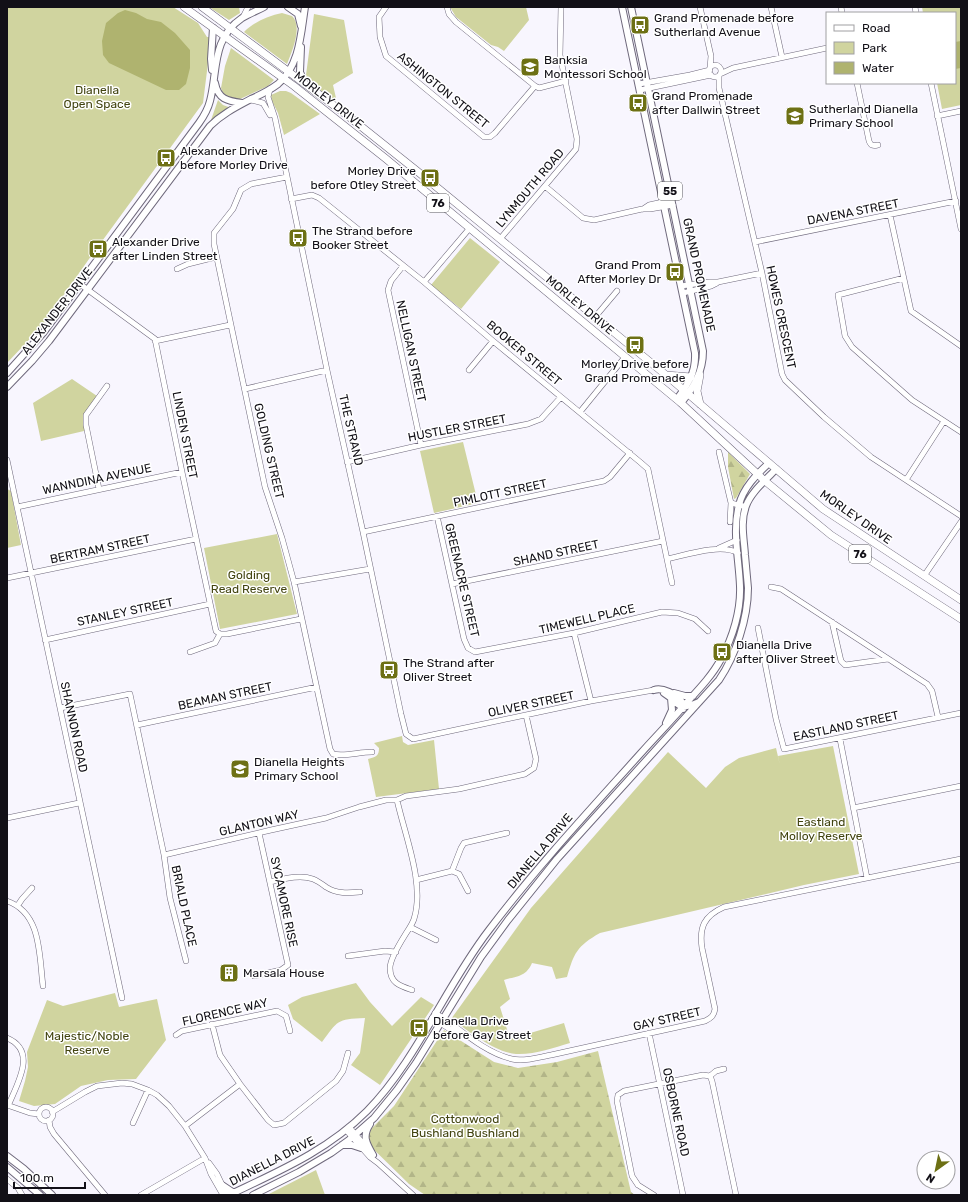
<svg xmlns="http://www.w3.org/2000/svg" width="968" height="1202" font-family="Rubik,sans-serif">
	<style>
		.green { fill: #d0d49f }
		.forest { fill: url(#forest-firs) }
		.water { fill: #afb36f }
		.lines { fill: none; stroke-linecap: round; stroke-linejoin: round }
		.minor-casing { stroke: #6f697c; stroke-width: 6 }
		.major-casing { stroke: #6f697c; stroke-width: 8 }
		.highway-casing { stroke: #6f697c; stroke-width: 8 }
		.minor { stroke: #fff; stroke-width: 5 }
		.major { stroke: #fff; stroke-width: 6 }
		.highway { stroke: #fff; stroke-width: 7 }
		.labels { text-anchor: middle; stroke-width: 3; stroke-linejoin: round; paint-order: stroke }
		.shield { fill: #fff; stroke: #59585d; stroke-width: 1 }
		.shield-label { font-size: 11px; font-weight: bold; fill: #121017 }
		.poi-label { font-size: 12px; fill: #121017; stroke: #fff; text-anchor: start }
		.park-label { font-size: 12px; fill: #424410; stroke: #fff }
		.street-label { font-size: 12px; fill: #121017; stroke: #fff }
	</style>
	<defs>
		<pattern id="forest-firs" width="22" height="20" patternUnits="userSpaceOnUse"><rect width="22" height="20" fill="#d0d49f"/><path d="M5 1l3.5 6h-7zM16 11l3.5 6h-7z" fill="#b2b588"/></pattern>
	</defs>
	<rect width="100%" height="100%" fill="#f8f6fe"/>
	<path class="green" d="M7,7H173L198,23L207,37H209L210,47L203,103L89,259L42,326L7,363Z
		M209,7H239L240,13L229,20Z
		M450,7H526L529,20L504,51L498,47L491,45L456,17Z
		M922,7H961V105L942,109L937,83H955V13H923Z
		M282,13L292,16C303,26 292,52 287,64L244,32C254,22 268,16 282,13Z
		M314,14L344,20L353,73L333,85L336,98L334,101L307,80L306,75Z
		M231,48L274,80L268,86L238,100L234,101L224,95L221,88L225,66Z
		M280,91H286L291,93L320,114L284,135L278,113L272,101L271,95Z
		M218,100L223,105L231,108L211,120Z
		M470,238L500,262L461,309L431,285Z
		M72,379L97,396L84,418V431L41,441L33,403Z
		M463,442L478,503L434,513L420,451Z
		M7,489L11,491L21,545L7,548Z
		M277,534L297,614L220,629L204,548Z
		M402,736L403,742L408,745L434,740L439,789L376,797L368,759C376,757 379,756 379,748L374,743Z
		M833,746L859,874L804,885L600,933C577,946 574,953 567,977L556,979L552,967L532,963C526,977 517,976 504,980L510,999L500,1007L510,1039L564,1023L570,1043C553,1048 534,1055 516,1054C494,1052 469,1031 451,1019L531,908L668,752L706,788L725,767L739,758L776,748L780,765L778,756Z
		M356,983L370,1002L392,1026L421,997L434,1005L380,1085L351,1065L360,1053L365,1018C336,1019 338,1021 322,1042L293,1019L288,1005L302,997Z
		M115,993L119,1007L157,999L166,1040L136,1079L108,1080L81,1086L55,1104L34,1106L19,1101L25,1081L28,1067L27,1052L47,1000L63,1006Z
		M316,1170L325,1195H267Z"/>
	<path class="forest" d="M728,452L750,474L736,498L734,499L728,467Z
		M444,1030L494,1062L518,1068L557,1062L598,1051L631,1192L635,1195H425L409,1184L362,1138L394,1106Z"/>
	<path class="water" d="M125,10L136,13L147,19L161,22L175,33L190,50V68L186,84L179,90H166L109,63L103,55L102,41L106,23L118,13Z
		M961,41V68L955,69V42Z"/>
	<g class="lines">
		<g class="minor-casing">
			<path id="minor" d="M386,7L379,17L380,37L386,56L484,137H490L495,133L535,86L539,88L566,81
				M447,7L449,14L456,22L535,86
				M700,7L711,56L710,68
				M771,7L782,57
				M841,7L842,13
				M915,7L916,13
				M243,17L248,7
				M709 71a6 6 0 1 1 12 0a6 6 0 1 1-12 0Z
				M720,74L733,68L827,48
				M719,76V88L762,273L782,374L785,380L824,417L871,457L961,516
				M857,83L869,141C871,146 873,146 878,145
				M931,83L961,229
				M639,84L690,75L710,70
				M270,89L268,97L275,118L327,370L363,532L401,714L406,734L413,739L591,701L654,690
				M640,90L711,75
				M251,100L263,103L270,115
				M937,116L961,111
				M287,177L251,184L241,190L233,209L214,233V244L265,487L282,538L294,582L330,749L333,754C344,757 359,752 372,752
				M546,187L583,218L594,220L642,209H650L673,205
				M291,199L312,195L319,198L424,282L493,341L640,462L648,469L672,583
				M643,209L649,205L672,200
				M890,215L911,311L961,346
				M500,239L576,149L577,139L560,55L561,7
				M755,242L956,201
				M403,266L391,281L388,290L421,445
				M177,269L188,264L216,257
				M904,278L838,295L845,336L852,347L912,400L961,432
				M424,282L469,229
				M80,284L155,339L182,472L216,631L220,634H227L301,619
				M681,286L709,282H718L762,273
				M683,293L711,286L717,283
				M595,317L617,291
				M155,341L230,325
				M469,370L493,341
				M245,389L327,370
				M580,412L625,357
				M719,452L731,503L743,506
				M7,460L122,998
				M347,462L421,445L528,424L541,419L561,397
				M906,480L944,421
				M99,489L86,425V415L107,386
				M17,507L182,472
				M437,516L464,639L468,648L475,652L574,633L662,612L678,613L695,619L708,631
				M730,522L731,503
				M363,532L604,481L610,477L630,453
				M719,548L737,540
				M667,559C686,555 721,543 738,553
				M924,576L961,522
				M7,578L196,539
				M294,582L370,569
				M452,584L663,541
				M771,587L781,589L927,684L932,691L938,717
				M832,622L841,661L845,665L888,659
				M758,628L776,719L784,749L961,713
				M574,633L591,701
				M45,640L210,604
				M190,652L215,643L220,634
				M60,708L130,694L164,855L170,898L186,961
				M137,725L317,687
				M840,739L867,878
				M397,800C405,836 425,884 414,919C412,925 408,930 405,935C400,943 390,960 390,968C390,983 400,986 412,990
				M853,808L961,786
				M7,818L79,803
				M164,855L271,830L326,818L359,807L386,800H397L406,796L459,789L525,774L534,768L536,759L526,715
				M452,871L461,848L464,843L507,833
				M452,871L459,874L468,891
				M416,880L452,871
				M270,882C283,879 300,874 313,879C318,881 322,884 326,887C337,894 348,893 360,892
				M7,901C42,913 39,956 43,986
				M18,905L22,899L32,888
				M410,927L436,940
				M348,956L385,951L396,952
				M254,976L281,970L288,965L259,833
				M435,1013C441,1017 448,1020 453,1025C470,1038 490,1054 512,1059C524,1062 539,1057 551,1055L705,1021C711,1018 714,1016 715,1009L702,948C699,927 704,916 724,907L961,859
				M432,1018L453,1031L461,1032
				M212,1024L220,1055L240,1084L268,1120L274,1125L284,1123L336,1081L343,1071L348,1053
				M649,1033L683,1195
				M176,1035L182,1031L277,1011L286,1016L290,1031
				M7,1038C38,1051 17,1084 8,1106
				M710,1076L716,1071L724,1069
				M7,1105L30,1113L39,1114
				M39 1114a7 7 0 1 1 14 0a7 7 0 1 1-14 0Z
				M52,1112L85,1092L97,1086L122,1083L132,1084L148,1090L157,1095L169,1106L185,1126L205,1158L211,1174L223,1195
				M49,1120L50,1127L54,1134L105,1195
				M133,1123L148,1090
				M185,1126L240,1084
				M349,1127L368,1149
				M346,1130L370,1157L378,1163L413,1195
				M209,1163L217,1174L227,1195
				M7,1179L18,1188L22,1195
				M141,1195L205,1158
				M654,1195L638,1185L632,1176L617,1101L618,1095L624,1091L703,1075L710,1076L712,1081L736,1195"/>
		</g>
		<g class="major-casing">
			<path id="major" d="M288,7L298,14L301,26
				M622,7L695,353C696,373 688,384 677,399
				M631,7L703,351C703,372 694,387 681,403
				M301,47L300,72L305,84
				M212,70L211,59L213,28
				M215,83C218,99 227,101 242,103
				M7,373L43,333L199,123C204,116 208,109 210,101C218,71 211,39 242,18C249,14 256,11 264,7
				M7,387L32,361L49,341L210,126C222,114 236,107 251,99C260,95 270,90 278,84C300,66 301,32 305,7
				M654,690C662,687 677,694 682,702C683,704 683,707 683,709
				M664,693C682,704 675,712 699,702
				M674,693L685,696H693
				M666,723L672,710L671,698
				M370,1124C362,1136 366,1143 373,1155
				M342,1145H352L361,1148
				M7,1156L24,1169L52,1195
				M7,1167L40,1195
				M222,1185L234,1193
				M229,1195C279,1171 327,1151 367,1111C417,1060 445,987 489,930C536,868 589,811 641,753C657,735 674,718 689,700C701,687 713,674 721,659C733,637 741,610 740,586C739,559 732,531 739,505C743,488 757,474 769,463
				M253,1195L299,1172L331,1153L349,1140L374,1118L397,1090L416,1063L481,957L508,920L557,859L719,680C736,655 748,618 748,588C747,577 746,566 745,555C744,539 740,522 746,506C751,492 766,480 776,469"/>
		</g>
		<g class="highway-casing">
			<path id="highway" d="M184,7L294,86L385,158L681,403L765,481L831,535L961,619
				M202,7L348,116L417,171L666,375L823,509L961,600
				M666,375L691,377
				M700,375L697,391L700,404"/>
		</g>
		<use href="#minor" class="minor"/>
		<use href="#major" class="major"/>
		<use href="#highway" class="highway"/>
	</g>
	<defs>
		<g id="bus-square" transform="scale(1)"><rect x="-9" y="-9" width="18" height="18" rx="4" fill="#6d7014" stroke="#fff"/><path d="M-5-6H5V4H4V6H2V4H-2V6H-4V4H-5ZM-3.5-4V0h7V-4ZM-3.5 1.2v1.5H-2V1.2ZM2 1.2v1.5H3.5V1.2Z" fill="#fff"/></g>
		<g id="school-square" transform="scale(1)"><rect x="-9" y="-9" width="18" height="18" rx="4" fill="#6d7014" stroke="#fff"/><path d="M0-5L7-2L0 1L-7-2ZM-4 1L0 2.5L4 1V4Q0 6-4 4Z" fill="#fff"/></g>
		<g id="building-square" transform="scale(1)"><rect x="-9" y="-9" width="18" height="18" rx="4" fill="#6d7014" stroke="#fff"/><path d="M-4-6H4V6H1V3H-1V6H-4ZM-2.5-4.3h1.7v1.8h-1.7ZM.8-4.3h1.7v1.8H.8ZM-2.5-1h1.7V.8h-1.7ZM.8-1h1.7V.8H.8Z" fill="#fff"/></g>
	</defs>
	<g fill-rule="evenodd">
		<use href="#bus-square" x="640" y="25"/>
		<use href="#school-square" x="530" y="67"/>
		<use href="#bus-square" x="638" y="103"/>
		<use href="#school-square" x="795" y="116"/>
		<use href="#bus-square" x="166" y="158"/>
		<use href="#bus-square" x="430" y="178"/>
		<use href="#bus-square" x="298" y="238"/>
		<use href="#bus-square" x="98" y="249"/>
		<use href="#bus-square" x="675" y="272"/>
		<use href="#bus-square" x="635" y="345"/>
		<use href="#bus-square" x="722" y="652"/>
		<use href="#bus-square" x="389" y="670"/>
		<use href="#school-square" x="240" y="769"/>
		<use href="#building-square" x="229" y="973"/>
		<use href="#bus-square" x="419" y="1028"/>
	</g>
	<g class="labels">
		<g class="shield">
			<rect x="658" y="182" width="24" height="18" rx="3"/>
			<rect x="427" y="194" width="22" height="18" rx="3"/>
			<rect x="849" y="545" width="22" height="18" rx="3"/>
		</g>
		<g class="shield-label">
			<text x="670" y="195">55</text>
			<text x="438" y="207">76</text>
			<text x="860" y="558">76</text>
		</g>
		<g class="poi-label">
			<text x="654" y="22">Grand Promenade before<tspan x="654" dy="14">Sutherland Avenue</tspan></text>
			<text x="544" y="64">Banksia<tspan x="544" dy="14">Montessori School</tspan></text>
			<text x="652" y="100">Grand Promenade<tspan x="652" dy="14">after Dallwin Street</tspan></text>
			<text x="809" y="113">Sutherland Dianella<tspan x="809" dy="14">Primary School</tspan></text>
			<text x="180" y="155">Alexander Drive<tspan x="180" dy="14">before Morley Drive</tspan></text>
			<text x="416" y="175" text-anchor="end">Morley Drive<tspan x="416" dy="14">before Otley Street</tspan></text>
			<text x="312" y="235">The Strand before<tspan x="312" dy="14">Booker Street</tspan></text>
			<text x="112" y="246">Alexander Drive<tspan x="112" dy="14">after Linden Street</tspan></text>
			<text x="661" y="269" text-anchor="end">Grand Prom<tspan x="661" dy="14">After Morley Dr</tspan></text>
			<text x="635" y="368" text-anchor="middle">Morley Drive before<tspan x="635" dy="14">Grand Promenade</tspan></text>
			<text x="736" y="649">Dianella Drive<tspan x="736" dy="14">after Oliver Street</tspan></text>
			<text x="403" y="667">The Strand after<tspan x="403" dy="14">Oliver Street</tspan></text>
			<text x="254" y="766">Dianella Heights<tspan x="254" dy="14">Primary School</tspan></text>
			<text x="243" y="977">Marsala House</text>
			<text x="433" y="1025">Dianella Drive<tspan x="433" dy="14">before Gay Street</tspan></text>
		</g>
		<g class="park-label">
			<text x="97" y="94">Dianella<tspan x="97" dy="14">Open Space</tspan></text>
			<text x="249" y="579">Golding<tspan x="249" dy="14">Read Reserve</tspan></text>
			<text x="821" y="826">Eastland<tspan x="821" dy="14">Molloy Reserve</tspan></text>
			<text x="87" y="1040">Majestic/Noble<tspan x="87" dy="14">Reserve</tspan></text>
			<text x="465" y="1123">Cottonwood<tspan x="465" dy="14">Bushland Bushland</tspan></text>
		</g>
		<g class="street-label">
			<text transform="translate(443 90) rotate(39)" y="4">ASHINGTON STREET</text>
			<text transform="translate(329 100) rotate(38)" y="4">MORLEY DRIVE</text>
			<text transform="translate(530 188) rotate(-50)" y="4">LYNMOUTH ROAD</text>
			<text transform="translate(853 212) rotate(-11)" y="4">DAVENA STREET</text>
			<text transform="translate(699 275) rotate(78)" y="4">GRAND PROMENADE</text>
			<text transform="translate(580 305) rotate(40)" y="4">MORLEY DRIVE</text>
			<text transform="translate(57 311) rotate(-52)" y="4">ALEXANDER DRIVE</text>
			<text transform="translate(781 317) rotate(78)" y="4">HOWES CRESCENT</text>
			<text transform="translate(411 351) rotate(78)" y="4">NELLIGAN STREET</text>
			<text transform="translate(524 353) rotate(40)" y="4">BOOKER STREET</text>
			<text transform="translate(457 428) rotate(-11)" y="4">HUSTLER STREET</text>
			<text transform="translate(351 430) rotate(77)" y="4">THE STRAND</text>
			<text transform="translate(185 435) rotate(79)" y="4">LINDEN STREET</text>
			<text transform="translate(269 451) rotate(77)" y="4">GOLDING STREET</text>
			<text transform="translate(97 479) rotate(-12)" y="4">WANNDINA AVENUE</text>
			<text transform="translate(500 493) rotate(-12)" y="4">PIMLOTT STREET</text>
			<text transform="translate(856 517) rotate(35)" y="4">MORLEY DRIVE</text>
			<text transform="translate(100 549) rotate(-12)" y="4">BERTRAM STREET</text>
			<text transform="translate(556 553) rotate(-12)" y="4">SHAND STREET</text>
			<text transform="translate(462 580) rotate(77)" y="4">GREENACRE STREET</text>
			<text transform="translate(125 612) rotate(-12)" y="4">STANLEY STREET</text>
			<text transform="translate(587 619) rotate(-13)" y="4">TIMEWELL PLACE</text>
			<text transform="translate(225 696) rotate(-12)" y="4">BEAMAN STREET</text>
			<text transform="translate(531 704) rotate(-12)" y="4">OLIVER STREET</text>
			<text transform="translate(846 726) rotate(-12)" y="4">EASTLAND STREET</text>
			<text transform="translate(74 727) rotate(78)" y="4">SHANNON ROAD</text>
			<text transform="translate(259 823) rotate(-13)" y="4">GLANTON WAY</text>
			<text transform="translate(540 851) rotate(-50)" y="4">DIANELLA DRIVE</text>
			<text transform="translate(284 902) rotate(78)" y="4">SYCAMORE RISE</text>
			<text transform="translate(184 906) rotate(78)" y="4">BRIALD PLACE</text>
			<text transform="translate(225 1012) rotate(-13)" y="4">FLORENCE WAY</text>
			<text transform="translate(667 1019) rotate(-13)" y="4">GAY STREET</text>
			<text transform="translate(676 1112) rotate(78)" y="4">OSBORNE ROAD</text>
			<text transform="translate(272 1161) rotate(-27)" y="4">DIANELLA DRIVE</text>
		</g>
	</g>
	<rect width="968" height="1202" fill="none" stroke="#121017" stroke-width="16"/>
	<rect x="826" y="12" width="130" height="72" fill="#ffffff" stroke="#a09fa2"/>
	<rect x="834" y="25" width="20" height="6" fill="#ffffff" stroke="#a09fa2"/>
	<text x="862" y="32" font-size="12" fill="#121017">Road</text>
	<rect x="834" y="42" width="20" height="12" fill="#d0d49f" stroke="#a09fa2"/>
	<text x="862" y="52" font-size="12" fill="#121017">Park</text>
	<rect x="834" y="62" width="20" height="12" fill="#afb36f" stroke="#a09fa2"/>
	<text x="862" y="72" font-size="12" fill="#121017">Water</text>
	<g transform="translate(936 1170) rotate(213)"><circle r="19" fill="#ffffff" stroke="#a09fa2"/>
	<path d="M0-3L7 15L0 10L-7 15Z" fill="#6d7014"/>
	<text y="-6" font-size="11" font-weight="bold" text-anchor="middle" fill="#121017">N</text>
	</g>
	<path d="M14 1182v6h71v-6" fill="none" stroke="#121017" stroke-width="2"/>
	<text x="20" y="1182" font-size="12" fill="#121017" stroke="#ffffff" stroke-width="3" paint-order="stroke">100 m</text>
</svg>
